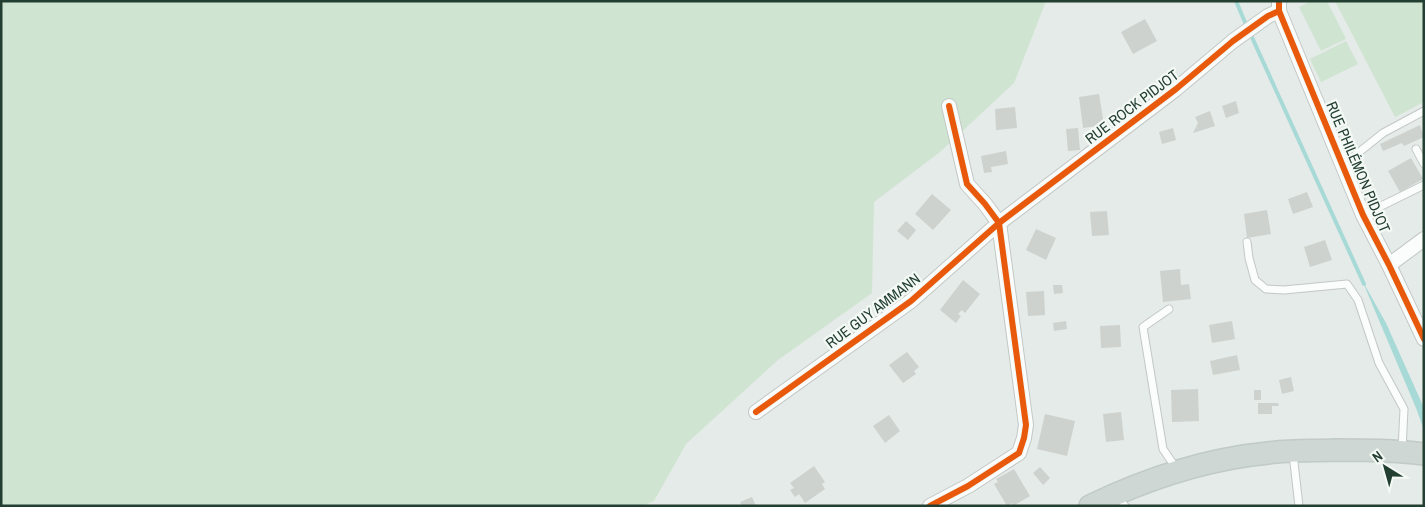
<svg xmlns="http://www.w3.org/2000/svg" width="1425" height="507" font-family="'Archivo Narrow',sans-serif">
	<style>
		.green { fill: #cfe4d1 }
		.water { fill: #a7d9d6 }
		.lines { fill: none; stroke-linecap: round; stroke-linejoin: round }
		.stream { stroke: #a7d9d6; stroke-width: 4 }
		.building { fill: #cdd2cf }
		.lane-casing { stroke: #c2c8c5; stroke-width: 9 }
		.street-casing { stroke: #c2c8c5; stroke-width: 16 }
		.primary-casing { stroke: #c1cac6; stroke-width: 24 }
		.lane { stroke: #fbfcfc; stroke-width: 7 }
		.street { stroke: #fbfcfc; stroke-width: 14 }
		.primary { stroke: #ced7d3; stroke-width: 21 }
		.cycleway-casing { stroke: #f4f9f6; stroke-width: 9 }
		.cycleway { stroke: #e8590c; stroke-width: 6 }
		.labels { text-anchor: middle; stroke-width: 4.5; stroke-linejoin: round; paint-order: stroke }
		.street-label { font-size: 15px; fill: #233f32; stroke: #f4f9f6 }
	</style>
	<rect width="100%" height="100%" fill="#e5ebe8"/>
	<path class="green" d="M1,1H1046L1014,83L940,152L874,202L872,293L778,360L686,444L654,501L642,506H1Z
		M1311,1H1327L1346,39L1321,51L1299,7Z
		M1335,1H1424V102L1395,117Z
		M1346,41L1358,64L1321,82L1310,59Z"/>
	<path class="water" d="M1362,280L1386,323L1424,408V430L1416,408Z"/>
	<g class="lines">
		<path class="stream" d="M1236,1L1247,27
			M1250,33L1364,284"/>
	</g>
	<path class="building" d="M1145,19L1157,41L1133,54L1121,32Z
		M1099,94L1104,125L1083,128L1079,97Z
		M1236,101L1239,113L1226,118L1222,106Z
		M1015,107L1017,128L996,130L995,109Z
		M1210,111L1215,126L1193,133L1198,123L1195,117Z
		M1420,125L1424,137L1404,146L1402,143L1383,151L1380,144Z
		M1078,128L1080,150L1068,151L1066,129Z
		M1173,128L1176,140L1162,144L1159,132Z
		M1006,151L1008,164L991,167L992,172L984,173L981,156Z
		M1411,158L1423,179L1400,192L1388,171Z
		M1307,192L1313,207L1293,214L1288,199Z
		M932,194L951,210L933,230L915,214Z
		M1267,210L1271,234L1247,238L1244,214Z
		M1107,211L1109,235L1092,236L1090,212Z
		M906,221L916,230L908,240L897,231Z
		M1036,229L1056,238L1046,260L1026,250Z
		M1325,240L1332,260L1310,267L1304,247Z
		M1180,269L1181,285L1189,284L1191,299L1163,302L1160,271Z
		M963,280L980,294L965,313L962,310L958,314L961,316L956,323L940,310Z
		M1053,285H1062L1063,293L1054,294Z
		M1044,291L1045,315L1028,316L1026,292Z
		M1066,321L1067,329L1054,331L1053,323Z
		M1232,321L1235,339L1212,343L1209,325Z
		M1120,325L1121,347L1101,348L1100,326Z
		M907,352L919,367L914,371L916,374L903,383L889,365Z
		M1237,355L1240,370L1213,375L1210,361Z
		M1291,377L1294,391L1282,394L1279,380Z
		M1198,389L1199,421L1172,422L1171,390Z
		M1254,390H1261V400H1254Z
		M1258,403H1278L1279,406H1272V414H1258Z
		M1121,412L1124,440L1106,442L1103,414Z
		M1045,414L1075,421L1067,456L1037,449Z
		M889,415L900,431L885,443L873,426Z
		M814,466L825,482L822,484L825,489L805,503L799,494L795,497L790,490L794,488L790,483Z
		M1040,467L1050,478L1043,485L1033,473Z
		M1014,469L1030,496L1013,506L1012,503L1007,506L994,484L998,482L996,479Z
		M752,497L756,506H742L740,502Z"/>
	<g class="lines">
		<g class="lane-casing">
			<path id="lane" d="M1416,149L1424,164
				M1343,165L1383,133L1424,111
				M1363,215L1424,185
				M1247,242L1249,258L1255,280L1266,289L1284,290L1347,284L1358,300L1379,363L1404,409L1402,450
				M1169,309L1143,327L1163,449L1176,468
				M1293,454L1299,506
				M1117,496L1125,506"/>
		</g>
		<g class="street-casing">
			<path id="street" d="M1279,3V11L1363,215L1389,265L1424,339
				M1389,265L1424,239
				M756,412L911,301L999,223L1176,89L1233,41L1268,16L1279,11
				M930,506L968,486L1019,453L1024,438L1026,425L999,223L985,204L967,184L949,106"/>
		</g>
		<g class="primary-casing">
			<path id="primary" d="M1090,506C1146,479 1206,459 1268,453C1290,450 1314,451 1336,450C1366,450 1394,450 1424,454"/>
		</g>
		<use href="#lane" class="lane"/>
		<use href="#street" class="street"/>
		<use href="#primary" class="primary"/>
		<g class="cycleway-casing">
			<path id="cycleway" d="M1279,1V11L1363,215L1389,265L1424,339
				M756,412L911,301L999,223L1176,89L1233,41L1268,16L1279,11
				M930,506L968,486L1019,453L1024,438L1026,425L999,223L985,204L967,184L949,106"/>
		</g>
		<use href="#cycleway" class="cycleway"/>
	</g>
	<g class="labels">
		<g class="street-label">
			<text transform="translate(1132 107) rotate(-37)" y="5">RUE ROCK PIDJOT</text>
			<text transform="translate(1358 167) rotate(67)" y="5">RUE PHILÉMON PIDJOT</text>
			<text transform="translate(873 311) rotate(-37)" y="5">RUE GUY AMMANN</text>
		</g>
	</g>
	<rect width="1425" height="507" fill="none" stroke="#233f32" stroke-width="5"/>
	<g transform="translate(1385 467) rotate(323)" stroke="#f4f9f6" stroke-width="4" paint-order="stroke">
	<path d="M0-4L9 19L0 12L-9 19Z" fill="#233f32"/>
	<text y="-8" font-size="14" font-weight="bold" text-anchor="middle" fill="#233f32">N</text>
	</g>
</svg>
